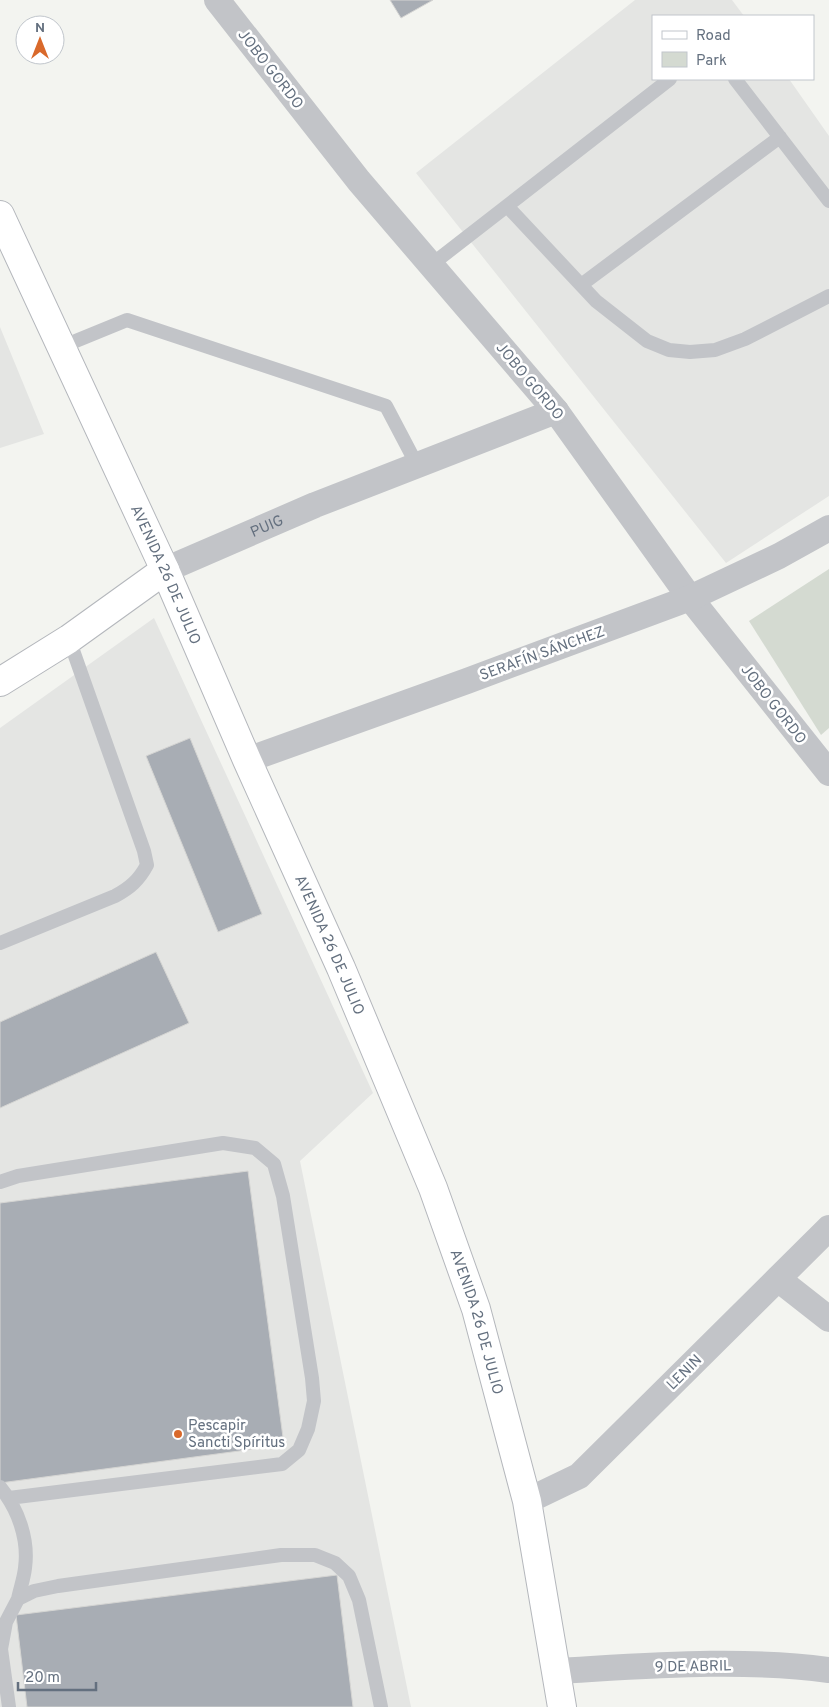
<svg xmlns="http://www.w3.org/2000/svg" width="829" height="1707" font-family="Overpass,sans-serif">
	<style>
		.built { fill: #e4e5e3 }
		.green { fill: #d4dad1 }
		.building { fill: #a8adb4; stroke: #d5d5d3 }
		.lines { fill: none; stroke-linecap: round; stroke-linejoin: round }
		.secondary-casing { stroke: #b4b7bc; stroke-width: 30 }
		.lane { stroke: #c2c4c8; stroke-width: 14 }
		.street { stroke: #c2c4c8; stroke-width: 26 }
		.secondary { stroke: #fff; stroke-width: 28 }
		.poi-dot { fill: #d9692b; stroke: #fff; stroke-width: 2 }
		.labels { text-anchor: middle; stroke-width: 5; stroke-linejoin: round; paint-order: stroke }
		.street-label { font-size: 15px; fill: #64707f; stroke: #fff }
		.poi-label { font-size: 15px; fill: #64707f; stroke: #fff; text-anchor: start }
	</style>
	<rect width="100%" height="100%" fill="#f3f4f0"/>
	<path class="built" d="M635,0H732L744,16H653V79H789L829,136V496L726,563L416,173Z
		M0,327L44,434L0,448Z
		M154,618L373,1093L300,1161L411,1707H0V728Z"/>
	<path class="green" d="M829,569V728L821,735L749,621Z"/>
	<path class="building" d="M390,0H433L401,18Z
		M190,738L262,914L218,932L146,756Z
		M156,952L189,1023L0,1108V1022Z
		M248,1171L284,1445L0,1483V1203Z
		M337,1575L353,1707H27L16,1615Z"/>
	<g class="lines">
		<g class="secondary-casing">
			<g id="secondary">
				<path id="s2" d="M0,215L165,570L247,760L341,968L433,1188L476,1309L527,1501L562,1707"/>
				<path d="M0,682L69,639L165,570"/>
			</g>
		</g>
		<path class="lane" d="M735,79L829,201
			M507,206L596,301L647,341L669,350L690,352L715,350L745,339L829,296
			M431,265L670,79
			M581,285L780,137
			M61,347L127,320L386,406L417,465
			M0,943L115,896C130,888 139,880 147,865L144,851L69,639
			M0,1182L18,1176L223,1143L255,1148L274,1164L283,1196L312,1378L314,1401L308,1429L299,1450L282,1464L9,1498
			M0,1487C18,1509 29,1539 25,1568C24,1578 20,1589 18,1599
			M9,1707L1,1649L6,1622L18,1599L34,1591L58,1586L281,1555H315L335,1563L349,1576L359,1600L381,1707"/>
		<g class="street">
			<path d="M217,0L359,181L556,411L690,598L829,773"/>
			<path id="s1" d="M165,570L315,505L556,411"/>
			<path d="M247,760L467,681L690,598L779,556L829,528"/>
			<path d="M778,1279L829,1319"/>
			<path d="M527,1501L579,1476L829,1228"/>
			<path d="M556,1671C647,1666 739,1658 829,1670"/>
		</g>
		<use href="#secondary" class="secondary"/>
	</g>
	<circle class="poi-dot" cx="178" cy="1434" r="5"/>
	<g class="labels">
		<g class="street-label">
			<text transform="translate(271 69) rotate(52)" y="5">JOBO GORDO</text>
			<text transform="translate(530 381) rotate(50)" y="5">JOBO GORDO</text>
			<text dy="5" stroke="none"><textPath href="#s1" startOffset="111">PUIG</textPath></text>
			<text dy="5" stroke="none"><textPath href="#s2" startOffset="396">AVENIDA 26 DE JULIO</textPath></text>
			<text transform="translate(542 653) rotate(-20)" y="5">SERAFÍN SÁNCHEZ</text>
			<text transform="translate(774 704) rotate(52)" y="5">JOBO GORDO</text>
			<text dy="5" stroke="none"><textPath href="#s2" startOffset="801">AVENIDA 26 DE JULIO</textPath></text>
			<text dy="5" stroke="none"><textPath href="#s2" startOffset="1206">AVENIDA 26 DE JULIO</textPath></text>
			<text transform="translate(684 1372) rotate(-45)" y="5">LENIN</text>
			<text transform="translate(693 1666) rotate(-1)" y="5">9 DE ABRIL</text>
		</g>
		<g class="poi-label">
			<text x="188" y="1430">Pescapir<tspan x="188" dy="17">Sancti Spíritus</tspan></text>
		</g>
	</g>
	<rect x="652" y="15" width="162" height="65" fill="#ffffff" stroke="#c1c6cc"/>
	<rect x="662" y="31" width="25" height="8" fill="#ffffff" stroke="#c1c6cc"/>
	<text x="696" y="40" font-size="15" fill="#64707f">Road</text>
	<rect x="662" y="52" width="25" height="15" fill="#d4dad1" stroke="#c1c6cc"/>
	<text x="696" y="65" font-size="15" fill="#64707f">Park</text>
	<g transform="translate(40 40)"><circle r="24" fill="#ffffff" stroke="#c1c6cc"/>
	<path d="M0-4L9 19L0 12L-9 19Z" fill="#d9692b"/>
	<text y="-8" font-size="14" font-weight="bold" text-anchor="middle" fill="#64707f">N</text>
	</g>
	<path d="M18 1682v8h78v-8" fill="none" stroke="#64707f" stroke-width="2.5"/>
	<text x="25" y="1682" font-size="15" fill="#64707f" stroke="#ffffff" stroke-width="4" paint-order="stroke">20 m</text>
</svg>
